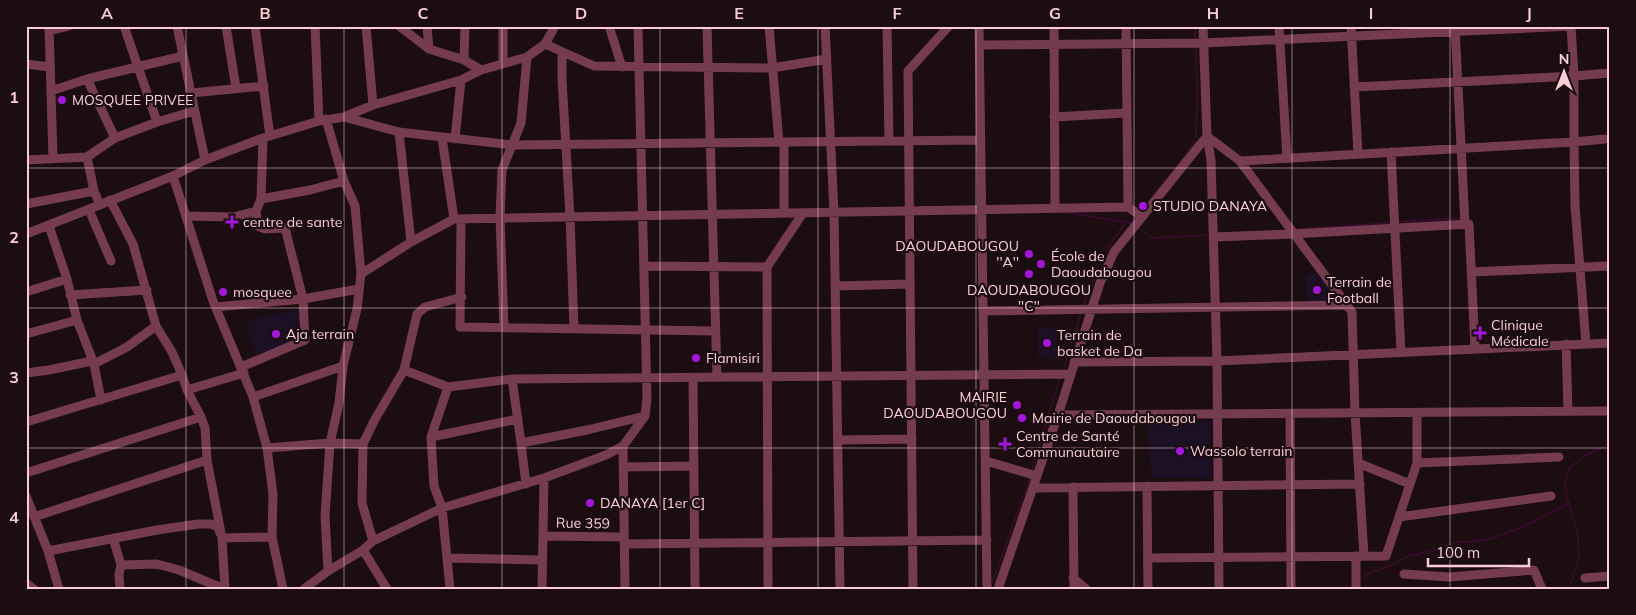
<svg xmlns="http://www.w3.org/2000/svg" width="1636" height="615" font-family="Mulish,sans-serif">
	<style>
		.green { fill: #1c1124 }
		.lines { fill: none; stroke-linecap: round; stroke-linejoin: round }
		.stream { stroke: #340d2a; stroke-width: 2 }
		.minor { stroke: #753c50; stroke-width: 9 }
		.grid { fill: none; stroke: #faccd8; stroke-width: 1; stroke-opacity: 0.55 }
		.poi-dot { fill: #a416db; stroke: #1b0d10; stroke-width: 2 }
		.labels { text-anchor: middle; stroke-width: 4.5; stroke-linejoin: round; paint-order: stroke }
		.poi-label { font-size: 14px; fill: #faccd8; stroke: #1b0d10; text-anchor: start }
		.street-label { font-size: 14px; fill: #faccd8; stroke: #1b0d10 }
		.neatline { fill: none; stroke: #faccd8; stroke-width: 2 }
		.grid-label { font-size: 16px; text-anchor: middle; font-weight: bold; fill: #faccd8 }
	</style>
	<rect width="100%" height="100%" fill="#1b0d10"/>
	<path class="green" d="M1316,273L1330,288L1327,298L1321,304L1310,303L1306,292V275Z
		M298,309L303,337L256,355L248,331L249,320Z
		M1038,328H1056V359L1038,358Z
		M1210,421L1212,478H1151L1147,424Z"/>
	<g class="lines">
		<path class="stream" d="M1195,26V41
			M1506,142L1554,139
			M1063,212L1131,223L1137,216
			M1140,212L1190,149L1196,136L1197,98L1196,46
			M1398,222L1461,218
			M1296,229L1391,223
			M1141,230L1152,238L1211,235
			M1583,263L1610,261
			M1083,306L1104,255L1125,222
			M1063,371L1081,313
			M1032,471L1060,377
			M1359,580L1368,574L1394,564L1409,556L1431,551L1455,542H1471L1490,539L1512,531L1536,521L1553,511L1569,504
			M991,586L1030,478
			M1569,589L1579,557L1577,530L1567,498L1565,481L1570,467L1585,456L1604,446L1610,445"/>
		<path class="minor" d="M49,26L53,158
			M124,26L157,122
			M177,26L205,160
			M226,26L236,88
			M255,26L270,136
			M315,26L319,121
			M366,26L373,105
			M399,26L429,49L464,60L481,70
			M427,26L429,49
			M503,26V63
			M609,26L622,67
			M707,26L717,377
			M769,26L779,142
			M825,26L834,212L840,589
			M887,26L889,141
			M979,26L987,589
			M1054,26L1055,208
			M1126,26L1128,207
			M1279,26L1287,159
			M1351,26L1358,154
			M1571,26L1574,76V142L1575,206L1586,344
			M1455,27L1465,224
			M49,31L69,26
			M545,44L594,66L772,68L827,59
			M980,45L1204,43L1572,26
			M562,53V79L570,217L574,328
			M464,60L465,26
			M26,64L50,67
			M87,79L115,138
			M1354,87L1574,76L1610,73
			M51,91L87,79L183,56
			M191,93L264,86
			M344,117L399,132L512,145L981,140
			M1054,117L1126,113
			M326,119L344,181L355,206L361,274L357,309L343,366L339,403L330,443L325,516L328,571
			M399,132L411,242
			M1207,136L1240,161L1352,312L1355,413L1364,556
			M1207,136L1211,160L1217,361L1219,589
			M442,138L454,219L1128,207L1141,216
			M455,139L461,80
			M784,142V213
			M1391,152L1401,352
			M87,157L94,191L100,205
			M26,160L87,157L115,138L157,122L194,111
			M1240,161L1574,142L1605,139
			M173,176L213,301L253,397L267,448L273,494L272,537L283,589
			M261,199L310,190L344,181
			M26,204L94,191
			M89,210L111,261
			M186,216L234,217L256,211
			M461,219L460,327L715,331
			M49,226L67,279L77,320L94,364L101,400
			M26,234L173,176L205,160L263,138L319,121L344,117L373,105L461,80L481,70L527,57L545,44L555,26
			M1214,237L1293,234L1469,224L1475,348
			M644,266L767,267
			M1471,272L1610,266
			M361,274L411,242L454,219
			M835,286L910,284
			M26,292L67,279
			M70,295L147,290
			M216,307L303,299L359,289
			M983,311L1346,305
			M156,326L172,352L182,375
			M504,327L500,217L502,170L521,123L527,57
			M26,334L77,320
			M1566,344L1568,411
			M1074,362L1217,361L1610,343
			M94,364L127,347L156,326L133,244L110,200
			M241,367L305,340L303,299L285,228L265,229L258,226L256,211L261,199L263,138
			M404,370L448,387L512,379L1071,374
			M26,373L49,370L92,361
			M693,378L695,589
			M512,379L521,443L587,430L645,416
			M187,390L244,373
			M253,397L343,366
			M1290,414L1291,589
			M1058,415L1610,411
			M26,422L182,375L187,390L201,417L205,428L207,460L222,538L225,589
			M431,437L518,419
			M838,440L912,439
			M521,443L526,484
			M623,446L625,589
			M267,448L330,443L363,444
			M986,461L1037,476
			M1358,463L1410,484
			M1417,463L1559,457
			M623,467L694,466
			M26,473L201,417
			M1147,486L1148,589
			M1073,487L1074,589
			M1033,488L1360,484
			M26,496L48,551L59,589
			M34,517L207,460
			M1399,517L1551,496
			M543,536L624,537
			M113,538L121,565L119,574L120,589
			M222,538L272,537
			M373,541L362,503L363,444L374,421L404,370L417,314L425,307L462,297
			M624,544L987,540
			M363,550L387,589
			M48,551L157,530L198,524H211L218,527L220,533
			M447,558L442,508L434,486L431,437L448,387
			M1148,558L1386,556L1417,463V413
			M121,565L157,564L179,570L224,589
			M1404,574L1449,577L1534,570L1542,589
			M1073,578L1086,589
			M1585,578L1610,576
			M26,583L34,589
			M304,589L328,571L363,550L373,541L442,508L544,478L606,455L623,446L645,416L647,398L638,26
			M450,589L447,558L541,560
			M542,589L544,478
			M768,589L767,267L803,213
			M913,589L908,71L949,26
			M998,589L1058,415L1100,283L1114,252L1207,136L1203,26
			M1356,589V556"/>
	</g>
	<path class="grid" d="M186,26V589M344,26V589M502,26V589M660,26V589M818,26V589M976,26V589M1134,26V589M1292,26V589M1450,26V589M26,168H1610M26,308H1610M26,448H1610"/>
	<g class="poi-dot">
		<circle cx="62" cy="100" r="5"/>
		<circle cx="1143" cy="206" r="5"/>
		<path d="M229.5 214.5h5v5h5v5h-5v5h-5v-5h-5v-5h5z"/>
		<circle cx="1029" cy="254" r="5"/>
		<circle cx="1041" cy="264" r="5"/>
		<circle cx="1029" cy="274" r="5"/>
		<circle cx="1317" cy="290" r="5"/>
		<circle cx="223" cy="292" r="5"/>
		<path d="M1477.5 325.5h5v5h5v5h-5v5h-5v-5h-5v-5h5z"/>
		<circle cx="276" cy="334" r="5"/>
		<circle cx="1047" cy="343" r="5"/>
		<circle cx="696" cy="358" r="5"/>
		<circle cx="1017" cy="405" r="5"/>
		<circle cx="1022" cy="418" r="5"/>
		<path d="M1002.5 436.5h5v5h5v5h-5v5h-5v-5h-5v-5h5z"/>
		<circle cx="1180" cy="451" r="5"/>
		<circle cx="590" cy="503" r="5"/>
	</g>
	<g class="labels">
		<g class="poi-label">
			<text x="72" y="105">MOSQUEE PRIVEE</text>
			<text x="1153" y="211">STUDIO DANAYA</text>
			<text x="243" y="227">centre de sante</text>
			<text x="1019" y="251" text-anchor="end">DAOUDABOUGOU<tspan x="1019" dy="16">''A''</tspan></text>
			<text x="1051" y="261">École de<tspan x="1051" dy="16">Daoudabougou</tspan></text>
			<text x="1327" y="287">Terrain de<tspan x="1327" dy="16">Football</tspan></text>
			<text x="1029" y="295" text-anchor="middle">DAOUDABOUGOU<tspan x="1029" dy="16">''C''</tspan></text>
			<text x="233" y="297">mosquee</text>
			<text x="1491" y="330">Clinique<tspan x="1491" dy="16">Médicale</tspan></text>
			<text x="286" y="339">Aja terrain</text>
			<text x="1057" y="340">Terrain de<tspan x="1057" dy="16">basket de Da</tspan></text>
			<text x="706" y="363">Flamisiri</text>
			<text x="1007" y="402" text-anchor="end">MAIRIE<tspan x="1007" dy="16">DAOUDABOUGOU</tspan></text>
			<text x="1032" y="423">Mairie de Daoudabougou</text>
			<text x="1016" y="441">Centre de Santé<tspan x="1016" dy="16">Communautaire</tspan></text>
			<text x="1190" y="456">Wassolo terrain</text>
			<text x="600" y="508">DANAYA [1er C]</text>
		</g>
		<g class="street-label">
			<text transform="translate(583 523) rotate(1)" y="5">Rue 359</text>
		</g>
	</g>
	<rect width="1636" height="615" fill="none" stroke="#1b0d10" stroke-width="55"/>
	<g transform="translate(1564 72)" stroke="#1b0d10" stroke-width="4" paint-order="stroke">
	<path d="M0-4L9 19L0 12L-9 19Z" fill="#faccd8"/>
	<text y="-8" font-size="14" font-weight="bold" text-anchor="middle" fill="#faccd8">N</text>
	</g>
	<path d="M1428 558v8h101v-8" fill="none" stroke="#faccd8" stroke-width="2.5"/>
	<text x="1436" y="558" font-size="15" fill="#faccd8" stroke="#1b0d10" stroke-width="4" paint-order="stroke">100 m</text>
	<rect x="28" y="28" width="1580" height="560" class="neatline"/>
	<g class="grid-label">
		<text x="107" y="19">A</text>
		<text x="265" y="19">B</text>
		<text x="423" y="19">C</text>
		<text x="581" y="19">D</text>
		<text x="739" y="19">E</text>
		<text x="897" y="19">F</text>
		<text x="1055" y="19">G</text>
		<text x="1213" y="19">H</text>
		<text x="1371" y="19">I</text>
		<text x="1529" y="19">J</text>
		<text x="14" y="103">1</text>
		<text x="14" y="243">2</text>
		<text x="14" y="383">3</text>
		<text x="14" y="523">4</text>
	</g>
</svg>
